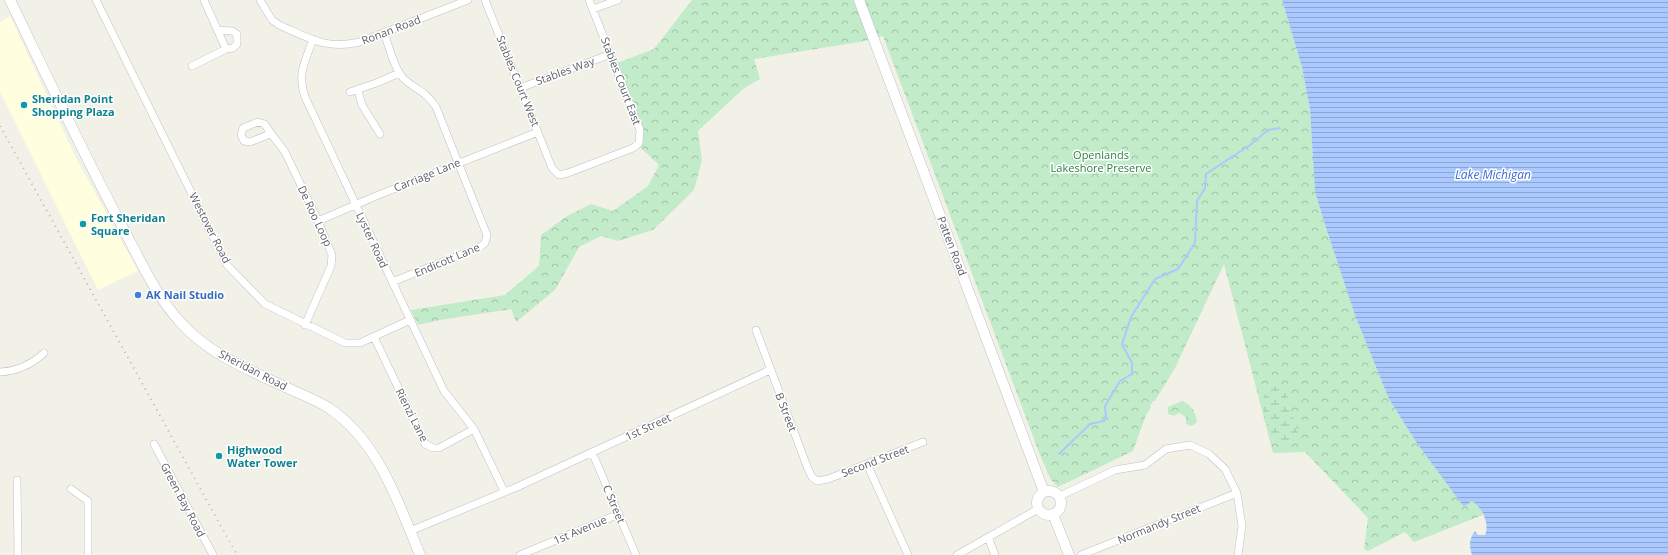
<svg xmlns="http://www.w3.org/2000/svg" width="1668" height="555" font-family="'Open Sans',sans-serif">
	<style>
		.commercial { fill: #fffedf }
		.forest { fill: url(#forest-crowns) }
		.wetland { fill: url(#wetland-marsh) }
		.water { fill: url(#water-rules) }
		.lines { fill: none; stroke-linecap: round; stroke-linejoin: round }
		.stream { stroke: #aac9ff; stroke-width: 2 }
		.street-casing { stroke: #bebfc6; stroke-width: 8 }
		.secondary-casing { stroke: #bfc1c9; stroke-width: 11 }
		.street { stroke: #fff; stroke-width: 7 }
		.secondary { stroke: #fff; stroke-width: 10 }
		.rail { stroke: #bababc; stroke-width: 2; stroke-dasharray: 1 5; stroke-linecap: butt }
		.culture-dot { fill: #0f9aa8; stroke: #fff; stroke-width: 1.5 }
		.shop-dot { fill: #3f7fe0; stroke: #fff; stroke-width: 1.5 }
		.labels { text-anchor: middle; stroke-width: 3; stroke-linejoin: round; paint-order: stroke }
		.street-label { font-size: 11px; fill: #5e6169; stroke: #fff }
		.culture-label { font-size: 11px; font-weight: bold; fill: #0d838f; stroke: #fff; text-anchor: start }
		.park-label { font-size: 11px; fill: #2c8141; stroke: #fff }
		.shop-label { font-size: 11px; font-weight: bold; fill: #366cbe; stroke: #fff; text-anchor: start }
		.water-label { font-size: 12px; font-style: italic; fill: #406acf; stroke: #fff }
	</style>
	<defs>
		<pattern id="forest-crowns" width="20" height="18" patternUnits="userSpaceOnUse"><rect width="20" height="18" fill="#c2ebca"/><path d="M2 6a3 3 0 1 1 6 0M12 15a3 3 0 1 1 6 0" fill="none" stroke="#a1c2a8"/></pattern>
		<pattern id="wetland-marsh" width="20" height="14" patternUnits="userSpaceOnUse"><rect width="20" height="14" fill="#c2ebca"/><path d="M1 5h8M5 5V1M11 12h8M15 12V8" fill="none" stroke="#a1c2a8"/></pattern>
		<pattern id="water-rules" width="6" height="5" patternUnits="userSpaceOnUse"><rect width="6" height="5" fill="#aac9ff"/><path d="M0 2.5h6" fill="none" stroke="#8ea7d2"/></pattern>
	</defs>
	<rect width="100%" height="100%" fill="#f2f1e7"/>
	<path class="commercial" d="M10,16L76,158L138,271L98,290L0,92V22Z"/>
	<path class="forest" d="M692,0H1282L1302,67L1310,109L1315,192L1326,228L1356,318L1389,399L1416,442L1464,506L1473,501L1479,506L1483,515L1414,542L1405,532L1368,551L1364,549L1368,518L1305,452L1273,453L1224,264L1175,368L1155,401H1153L1150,406L1151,407L1146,415L1133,451L1058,487L1051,480L1040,455L883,36L865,41L754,59L760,79L743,89L698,131L702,160L694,190L653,230L618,241L601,236L579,247L555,290L516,322L511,309L440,320L418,325L411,310L505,295L539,266L541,235L567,216L591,204L613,211L648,186L659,165L640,147L643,143L644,131L617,63L654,49Z
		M1182,401C1191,404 1196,413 1197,422L1193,425L1190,426L1186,423V417L1179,413L1174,416L1168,414V407Z"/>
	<path class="wetland" d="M1278,385L1283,386L1286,392L1300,439L1299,440L1276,441L1271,438L1261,402L1268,390Z"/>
	<path class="water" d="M1282,0H1668V555H1472C1469,545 1469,539 1475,531L1478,535H1485C1490,524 1482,507 1472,501L1464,507L1416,442L1389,399L1356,318L1326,228L1315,192L1310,109L1302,67Z"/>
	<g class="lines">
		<path class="stream" d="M1059,454L1090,424L1104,421L1106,418L1105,406L1120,381L1132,374V363L1122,344L1131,317L1155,279L1178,269L1195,243L1197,201L1205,188L1206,174L1250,145L1268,130L1280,128"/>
		<g class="street-casing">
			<path id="street" d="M96,0L227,265L265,304L345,343H360L410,320
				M260,0L272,20L279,25C309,38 326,50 360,42L468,0
				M485,0L552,168L559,175L568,173L633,148L639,143L640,130L589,0
				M593,9L618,0
				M217,30L232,31L237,34V44L233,48L226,49
				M384,33C389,46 394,69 404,79C416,90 426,91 436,107L487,235L485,243L480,247L392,282
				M313,39C305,62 297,73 305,97L444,391L474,429L504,491
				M192,66L226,49L204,0
				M520,88L611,54
				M358,90L362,105L380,134
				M350,92L379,82L399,73
				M270,134L250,142L244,141L241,135L243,128L258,122L265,124C270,134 278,142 285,152L318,221L332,255L331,266L305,325
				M318,221L376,196L538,132
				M756,330L808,469L812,477L817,481L828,479L923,442
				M374,337L425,444L433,448H439L474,429
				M0,372C18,371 31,365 44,353
				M154,444L213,555
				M592,452L636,555
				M867,464L908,555
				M17,480L18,555
				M71,489L88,501V555
				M1060,496L1115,470L1145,465L1166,449L1190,445L1209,454L1225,469L1237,493L1242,526L1238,555
				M410,531L517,487L770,370
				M988,537L995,555
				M520,555L619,514
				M957,555L1038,509
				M1081,555L1237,493"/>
		</g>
		<g class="secondary-casing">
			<path id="secondary" d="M10,0C47,76 83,153 123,228C140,260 156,296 181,323C211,356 254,372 294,391C305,396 318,401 329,408C379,442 398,502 420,555
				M859,0L1044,492
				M1037 503a12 12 0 1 1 24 0a12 12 0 1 1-24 0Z
				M1053,514L1069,555"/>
		</g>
		<use href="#street" class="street"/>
		<use href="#secondary" class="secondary"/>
		<path class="rail" d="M0,126L237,555"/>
	</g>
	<g class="culture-dot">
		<circle cx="24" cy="105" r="4"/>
		<circle cx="83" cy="224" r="4"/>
		<circle cx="219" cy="456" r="4"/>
	</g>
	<circle class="shop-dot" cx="138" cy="295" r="4"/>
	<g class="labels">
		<g class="street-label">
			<text transform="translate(391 30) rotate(-21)" y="4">Ronan Road</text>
			<text transform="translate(565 71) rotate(-20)" y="4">Stables Way</text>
			<text transform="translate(518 81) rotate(68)" y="4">Stables Court West</text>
			<text transform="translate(621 81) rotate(69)" y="4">Stables Court East</text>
			<text transform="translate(427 175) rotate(-22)" y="4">Carriage Lane</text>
			<text transform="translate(315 216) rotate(65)" y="4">De Roo Loop</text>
			<text transform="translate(210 228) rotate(63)" y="4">Westover Road</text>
			<text transform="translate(372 240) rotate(65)" y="4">Lyster Road</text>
			<text transform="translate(952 246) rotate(69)" y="4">Patten Road</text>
			<text transform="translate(447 260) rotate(-23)" y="4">Endicott Lane</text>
			<text transform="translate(253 370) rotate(27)" y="4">Sheridan Road</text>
			<text transform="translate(786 412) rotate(69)" y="4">B Street</text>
			<text transform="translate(412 415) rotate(63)" y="4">Rienzi Lane</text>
			<text transform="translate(648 427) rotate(-25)" y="4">1st Street</text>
			<text transform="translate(875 461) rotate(-21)" y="4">Second Street</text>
			<text transform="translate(183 500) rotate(62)" y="4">Green Bay Road</text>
			<text transform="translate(614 504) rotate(67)" y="4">C Street</text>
			<text transform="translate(1159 524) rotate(-22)" y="4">Normandy Street</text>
			<text transform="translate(580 530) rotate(-23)" y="4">1st Avenue</text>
		</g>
		<g class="culture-label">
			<text x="32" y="103">Sheridan Point<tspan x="32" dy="13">Shopping Plaza</tspan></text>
			<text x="91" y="222">Fort Sheridan<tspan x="91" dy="13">Square</tspan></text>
			<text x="227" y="454">Highwood<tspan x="227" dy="13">Water Tower</tspan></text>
		</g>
		<g class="park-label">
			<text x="1101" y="159">Openlands<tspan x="1101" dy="13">Lakeshore Preserve</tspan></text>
		</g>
		<g class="shop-label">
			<text x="146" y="299">AK Nail Studio</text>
		</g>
		<g class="water-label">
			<text x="1493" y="179">Lake Michigan</text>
		</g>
	</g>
</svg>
